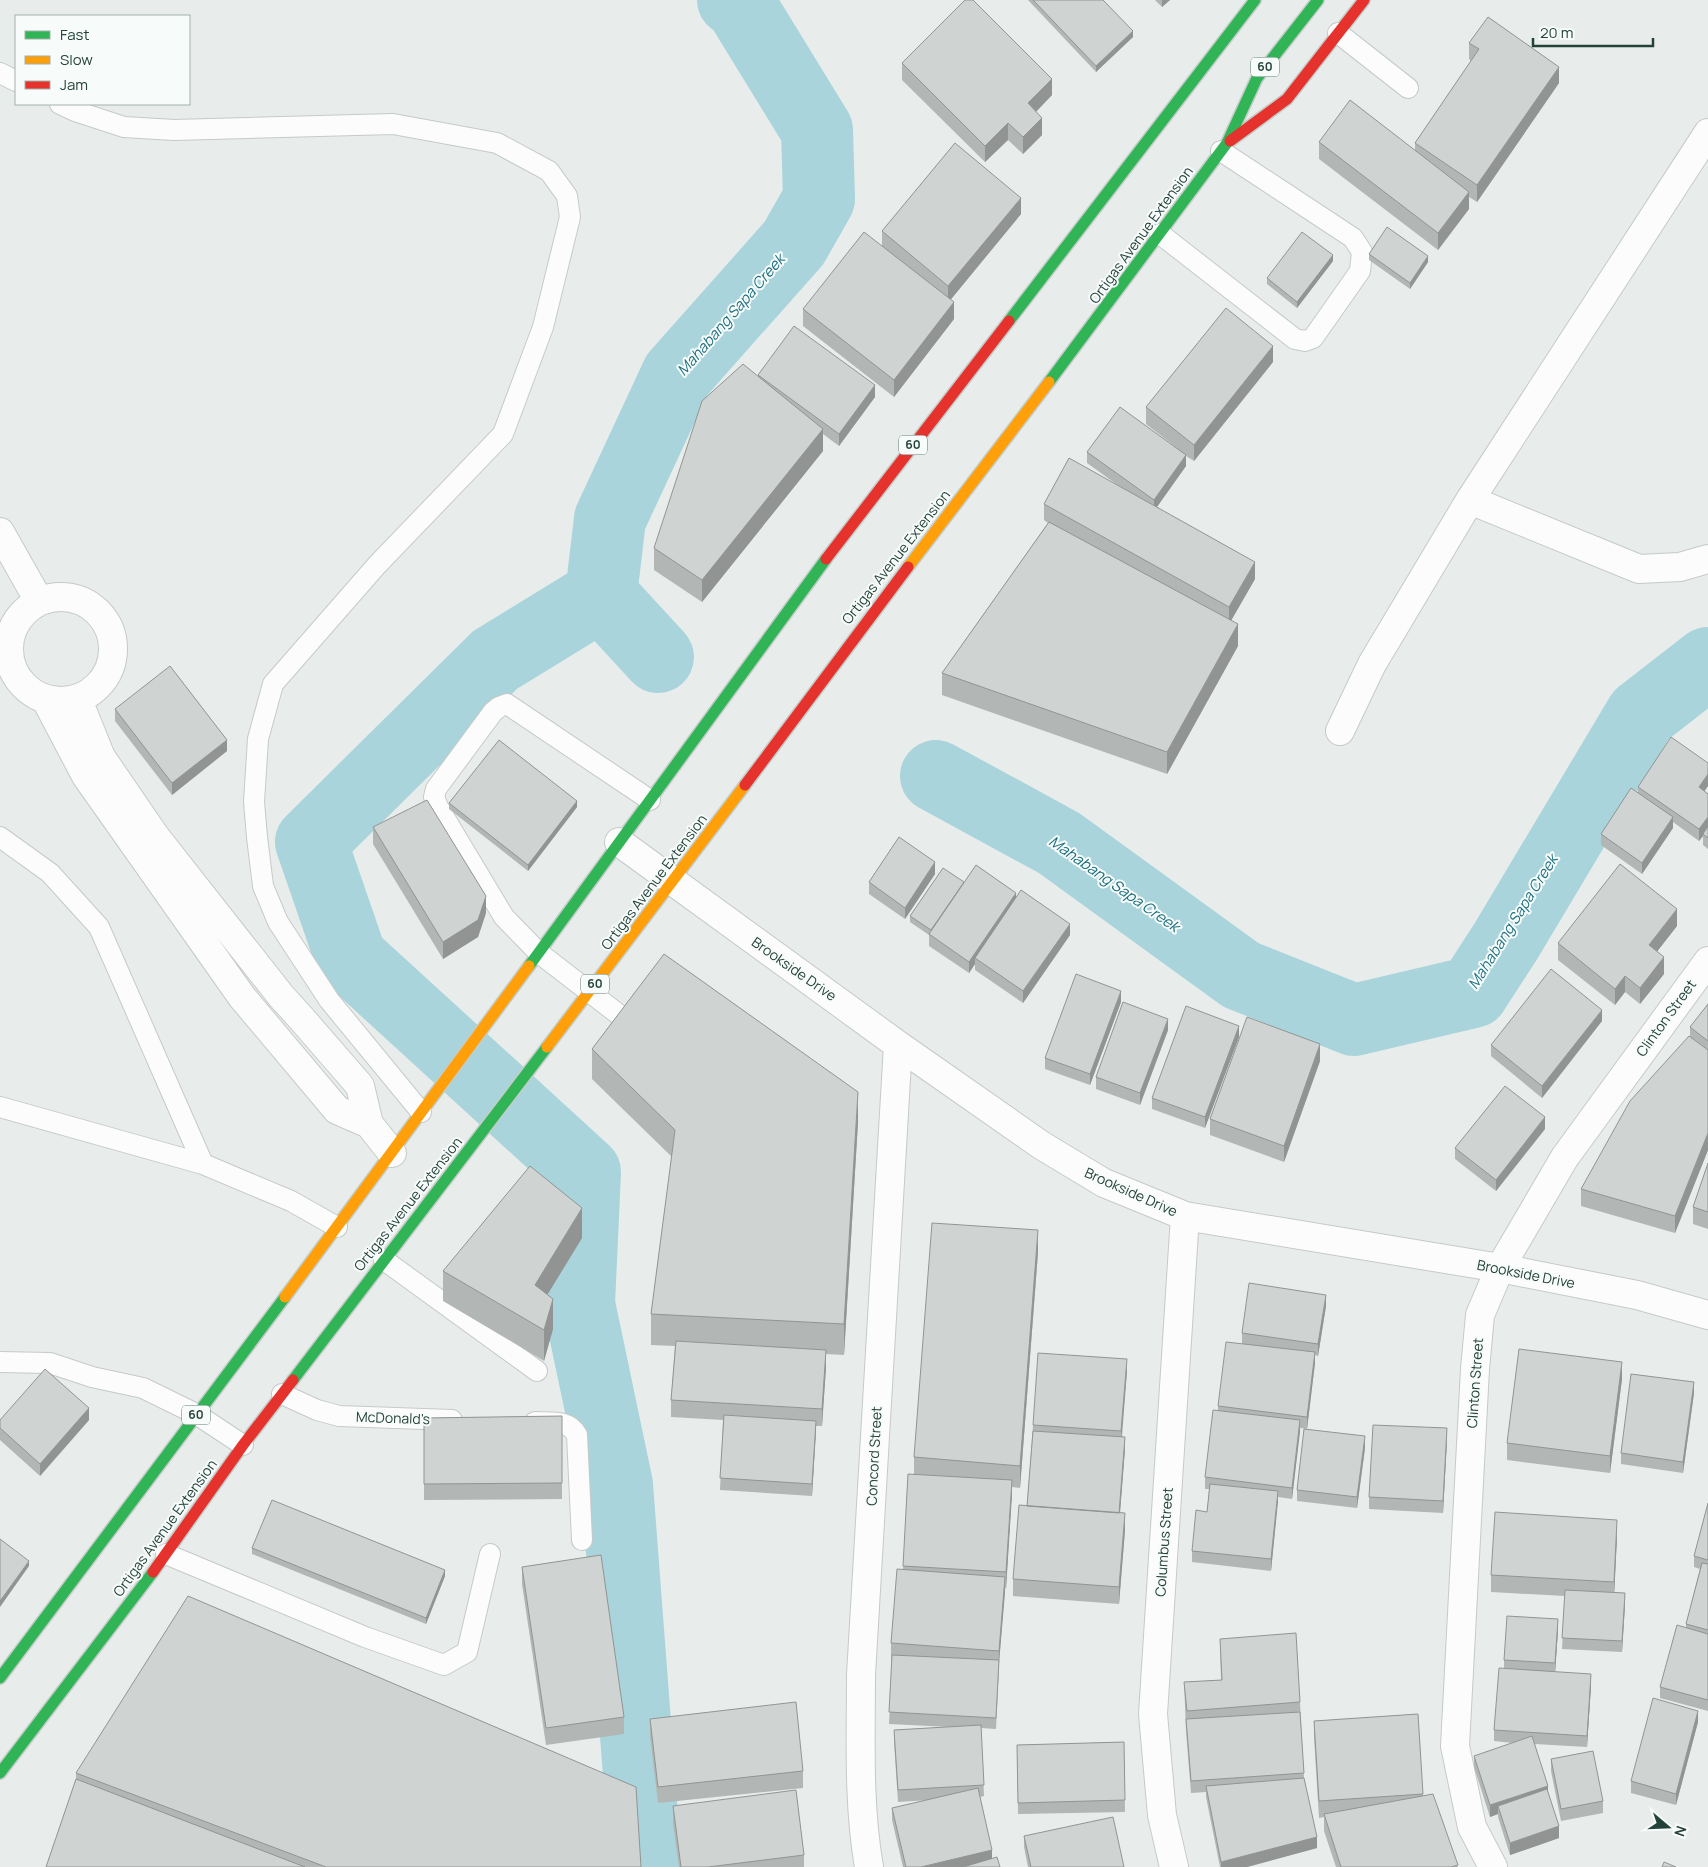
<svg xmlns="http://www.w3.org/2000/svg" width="1708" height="1867" font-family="Manrope,sans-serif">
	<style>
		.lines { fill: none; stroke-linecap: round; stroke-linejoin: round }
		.river { stroke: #a9d4db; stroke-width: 72 }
		.lane-casing { stroke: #c5cac8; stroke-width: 22 }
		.street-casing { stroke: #c5cac8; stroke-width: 30 }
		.fast-casing { stroke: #c3ccc9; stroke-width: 14 }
		.slow-casing { stroke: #c3ccc9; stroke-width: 14 }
		.jam-casing { stroke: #c3ccc9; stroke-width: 14 }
		.lane { stroke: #fcfcfc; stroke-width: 20 }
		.street { stroke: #fcfcfc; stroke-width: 28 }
		.fast { stroke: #30b455; stroke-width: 11 }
		.slow { stroke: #ff9f0a; stroke-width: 11 }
		.jam { stroke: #e5322d; stroke-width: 11 }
		.wall { fill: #b2b6b5 }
		.shaded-wall { fill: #919493 }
		.building { fill: #cfd4d2; stroke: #919493 }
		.labels { text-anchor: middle; stroke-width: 4; stroke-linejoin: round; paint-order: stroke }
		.shield { fill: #f7fbf9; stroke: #637a73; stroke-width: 1 }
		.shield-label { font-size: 12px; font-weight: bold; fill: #24423a }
		.street-label { font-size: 14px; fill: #24423a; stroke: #f7fbf9 }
		.water-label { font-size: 15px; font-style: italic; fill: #1c6f80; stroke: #f7fbf9 }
	</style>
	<rect width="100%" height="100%" fill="#e8edeb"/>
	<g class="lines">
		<path class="river" d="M601,595L495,660L311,842L351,958L585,1172L579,1304L617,1485L646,1867
			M658,657L601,595L610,519L677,375L794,243L819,199L817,130L739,3L733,0
			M936,776L1059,843L1241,975L1354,1020L1473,992L1506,941L1641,715L1708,663"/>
		<g class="lane-casing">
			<path id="lane" d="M1338,33L1408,88
				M0,73L16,81
				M60,104L75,111L124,127L174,130L393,124L497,143L549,171L567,196L570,217L543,327L503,434L377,565L273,684L258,739L254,802L257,837L263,886L278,922L329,1000L421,1112
				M1160,234L1295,339L1305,341L1313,338L1360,271L1362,252L1353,238L1221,151
				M0,837L50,873L99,927L203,1164
				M631,1024L539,953L504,917L438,807L434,797L436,789L493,712L499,707L507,704L650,800
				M0,1107L203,1164L291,1201L337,1227
				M384,1260L537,1371
				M0,1362L50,1363L92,1377L143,1388L196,1414L243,1445
				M282,1394L317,1410L339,1416L452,1420
				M535,1422C552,1423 568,1419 577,1435L582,1540
				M166,1554L365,1637L444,1665L467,1652L490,1554"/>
		</g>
		<g class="street-casing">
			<path id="street" d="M1470,500L1639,569L1680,567L1708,559
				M0,532L39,601
				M9 649a52 52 0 1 1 104 0a52 52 0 1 1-104 0Z
				M46,700L86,776L242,997L337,1110L369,1124L392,1153
				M78,700L101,757L155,836L281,996L301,1018L360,1086L369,1124
				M1340,731L1372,664L1470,500L1708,133
				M619,842L898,1045L1041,1145L1104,1183L1185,1216L1500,1268L1637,1295L1708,1315
				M869,1867C858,1804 861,1739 861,1675L898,1045
				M1174,1867L1162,1815L1153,1714L1185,1216
				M1493,1867L1472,1827L1455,1746L1475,1369L1480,1315L1500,1268L1565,1157L1708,961"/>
		</g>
		<g class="fast-casing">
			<path id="fast" d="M1009,321L1255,0
				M1049,382L1227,143L1257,78L1318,0
				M529,966L826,559
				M293,1380L547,1047
				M0,1678L285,1297
				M0,1773L153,1572"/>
		</g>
		<g class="slow-casing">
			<path id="slow" d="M908,567L1049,382
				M547,1047L745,785
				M285,1297L529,966"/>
		</g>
		<g class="jam-casing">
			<path id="jam" d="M1230,141L1287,99L1364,0
				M826,559L1009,321
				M745,785L908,567
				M153,1572L243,1445L293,1380"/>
		</g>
		<use href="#lane" class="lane"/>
		<use href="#street" class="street"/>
		<use href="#fast" class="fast"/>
		<use href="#slow" class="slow"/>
		<use href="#jam" class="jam"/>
	</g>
	<path class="wall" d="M1028,0H1103L1133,37L1096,72Z
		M1155,0H1170L1162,7Z
		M1469,43L1559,83L1477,202L1469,197V209L1438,250L1319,159V142L1415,150V143L1471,61L1469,59Z
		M902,63L1052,95L1036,112L1042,135L1023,154L1008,140L985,162L902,80Z
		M1021,214L950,300L954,319L894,397L803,326V309L882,246V231Z
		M1369,254L1428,262L1410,289L1369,260Z
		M1333,261L1297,308L1267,284V278Z
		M1273,362L1194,461L1186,456V466L1157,507L1255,579L1231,621L1238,646L1167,774L942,695V673L1048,523L1044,520V504L1119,486L1087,463V452L1177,448L1146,424V407Z
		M758,375L875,397L839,446L823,434V451L702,602L654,570V548L758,377Z
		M115,709L227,751L172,795L115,721Z
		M1708,786L1704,791L1708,794V849L1703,845V836L1699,841L1673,822V828L1642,874L1601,845V834L1638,793V787Z
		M449,803L577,807L528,871L449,809Z
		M373,827L486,913L478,937L443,959L373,844Z
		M935,874L905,919L869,894V882Z
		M964,883L1016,898L1070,935L1023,1003L975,970V964L969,973L929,946V935L910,922V916Z
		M1677,926L1657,951L1664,974L1640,1004L1625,992L1615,1005L1558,960V943Z
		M1121,1002L1090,1085L1045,1069V1058Z
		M1708,1004V1150L1675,1233L1581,1206V1189L1690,1037V1027Z
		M1602,1021L1542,1098L1491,1056V1045Z
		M1168,1030L1140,1105L1096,1089V1077Z
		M1239,1037L1205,1128L1152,1109V1098Z
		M592,1049L858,1122L844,1355L826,1354V1367L822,1426H816L812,1496L720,1490L723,1420L671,1417V1400L675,1346L651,1345V1314L672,1157L592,1079Z
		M1320,1061L1284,1162L1210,1135V1119Z
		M1545,1129L1496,1191L1455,1159V1148Z
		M1708,1163V1229L1693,1224V1207Z
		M582,1238L547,1295L553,1329L544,1361L443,1301V1271Z
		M1038,1252L1020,1488L1012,1487L1006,1589L1005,1588L999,1663L996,1729L981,1728L984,1796L980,1797L992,1858L1000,1867H903L892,1820V1808L929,1800L898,1802L894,1742V1730L950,1727L889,1724L892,1660H891V1643L903,1569L908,1474H914V1457Z
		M1326,1306L1318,1356L1315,1355V1363L1307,1429L1300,1428L1292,1499L1278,1497L1271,1571L1192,1562V1551L1207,1512L1209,1489H1205V1477L1218,1411V1406L1242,1344V1333Z
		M1127,1371L1122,1437L1125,1449L1120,1513L1125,1530L1119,1604L1013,1596V1579L1027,1506L1033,1425Z
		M1622,1379L1610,1473L1507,1460V1443Z
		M1694,1393L1683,1473L1621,1464V1453Z
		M562,1416V1499L424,1500V1418Z
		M0,1420H89L40,1476L0,1440Z
		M1447,1440L1443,1513L1369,1509V1497Z
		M1365,1448L1357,1508L1297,1501V1490Z
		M1708,1503V1711L1660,1698V1687L1686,1628V1624L1700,1569L1694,1567V1556Z
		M1617,1537L1614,1593L1625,1605L1622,1652L1562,1649L1565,1596L1491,1592V1575Z
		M252,1548L445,1576L426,1624L252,1554Z
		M522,1567L624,1717V1734L546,1745L522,1584Z
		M1558,1631L1555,1672L1591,1686L1587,1747L1535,1744L1548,1793L1559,1838L1510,1855L1498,1817V1814L1490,1817L1474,1767V1756L1513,1743L1494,1741V1730L1504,1669V1660Z
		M1220,1639L1300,1702L1304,1778L1317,1848L1247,1867H1220L1206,1797V1792L1191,1793L1186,1731L1184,1682L1221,1680Z
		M1418,1714L1423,1795L1458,1867H1336L1324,1831V1817L1319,1818L1314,1738V1721Z
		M650,1719L803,1771V1788L658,1803L650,1736Z
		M1698,1722L1676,1805L1631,1793V1781Z
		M1124,1742L1125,1812L1018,1814L1017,1745Z
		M1551,1759L1603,1801V1813L1561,1821L1551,1771Z
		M76,1773L641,1867H46L76,1779Z
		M673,1806L804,1855V1867H679L673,1823Z
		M1024,1836L1124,1867H1028L1024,1847Z"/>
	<path class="shaded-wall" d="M1162,0H1170L1162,7Z
		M1133,31V37L1096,72V66Z
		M1559,67V83L1477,202V185Z
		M1052,79V95L1028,120V103Z
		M1042,118V135L1023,154V137Z
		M1008,123V140L985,162V146Z
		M1469,192V209L1438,250V233Z
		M1021,198V214L948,303V286Z
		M1333,255V261L1297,308V302Z
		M1428,256V262L1410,289V283Z
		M954,302V319L894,397V380Z
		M1273,346V362L1194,461V445Z
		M875,385V397L839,446V434Z
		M823,429V451L702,602V580Z
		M1186,455V466L1154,511V500Z
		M1255,562V579L1229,624V607Z
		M1238,624V646L1167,774V752Z
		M227,740V751L172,795V783Z
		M1708,774V786L1699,799V787Z
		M577,801V807L528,871V865Z
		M1673,817V828L1642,874V863Z
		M1708,817V828L1703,834V836L1699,841V829Z
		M935,862V874L905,919V908Z
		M1016,893V904L975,958V964L969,973V962Z
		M486,896V913L478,937L443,959V942Z
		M1677,909V926L1649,962V945Z
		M1070,924V935L1023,1003V991Z
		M1664,957V974L1640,1004V988Z
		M1625,976V992L1615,1005V989Z
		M1121,991V1002L1090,1085V1074Z
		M1602,1010V1021L1542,1098V1086Z
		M1168,1019V1030L1140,1105V1093Z
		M1239,1026V1037L1205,1128V1117Z
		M1320,1044V1061L1284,1162V1146Z
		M858,1092V1122L844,1355V1324Z
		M1545,1117V1129L1496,1191V1180Z
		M1708,1133V1150L1675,1233V1216Z
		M582,1208V1238L535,1315V1285Z
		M1038,1230V1252L1020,1488V1466Z
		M1326,1295V1306L1318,1356V1344Z
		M553,1299V1329L544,1361V1330Z
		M826,1350V1367L822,1426V1409Z
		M1315,1352V1363L1307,1429V1417Z
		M1127,1359V1371L1121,1443V1431Z
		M1622,1362V1379L1610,1473V1456Z
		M1694,1382V1393L1683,1473V1462Z
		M89,1408V1420L40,1476V1464Z
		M1300,1420V1432L1292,1499V1488Z
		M816,1421V1432L812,1496V1484Z
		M1447,1428V1440L1443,1513V1501Z
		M1365,1436V1448L1357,1508V1497Z
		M1125,1437V1449L1119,1525V1514Z
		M1012,1480V1496L1006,1589V1572Z
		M1278,1491V1502L1271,1571V1559Z
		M1125,1513V1530L1119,1604V1587Z
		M1617,1520V1537L1614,1599V1582Z
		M29,1561V1566L0,1607V1601Z
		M445,1570V1576L426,1624V1618Z
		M1005,1577V1593L999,1663L996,1729L999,1651Z
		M1625,1593V1605L1622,1652V1641Z
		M1558,1619V1631L1555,1674V1663Z
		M1591,1674V1686L1587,1747V1736Z
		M1698,1711V1722L1676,1805V1794Z
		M1548,1786V1797L1498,1806V1814L1490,1817V1805Z
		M1559,1826V1838L1510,1855V1843Z
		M1317,1837V1848L1247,1867H1221V1862Z
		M992,1850V1862L969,1867H921Z"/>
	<path class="building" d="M965,0H973L1052,79L1028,103L1042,118L1023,137L1008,123L985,146L902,63Z
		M1033,0H1103L1133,31L1096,66Z
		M1488,17L1559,67L1477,185L1415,143L1479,49L1469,43Z
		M1350,100L1469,192L1438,233L1319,142Z
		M955,143L1021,198L948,286L882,231Z
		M1387,227L1428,256L1410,283L1369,254Z
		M864,232L954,302L894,380L803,309Z
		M1302,232L1333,255L1297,302L1267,278Z
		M1226,308L1273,346L1194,445L1146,407Z
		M794,326L875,385L839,434L758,375Z
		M743,364L823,429L702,580L654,548L702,401Z
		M1120,407L1186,455L1154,500L1087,452Z
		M1069,458L1255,562L1229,607L1044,504Z
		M1049,522L1238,624L1167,752L942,673Z
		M170,666L227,740L172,783L115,709Z
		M1671,737L1708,763V774L1699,787L1708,794V817L1699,829L1638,787Z
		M499,740L577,801L528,865L449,803Z
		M1631,788L1673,817L1642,863L1601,834Z
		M427,800L486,896L478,920L443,942L373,827Z
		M1708,826V838L1703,834Z
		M899,837L935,862L905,908L869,882Z
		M1620,864L1677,909L1649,945L1664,957L1640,988L1625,976L1615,989L1558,943Z
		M976,865L1016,893L969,962L929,934Z
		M943,868L964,882L931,930L910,916Z
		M1021,890L1070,924L1023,991L975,958Z
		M664,954L858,1092L844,1324L651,1314L675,1130L592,1049Z
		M1551,969L1602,1010L1542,1086L1491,1045Z
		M1076,974L1121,991L1090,1074L1045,1058Z
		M1123,1002L1168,1019L1140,1093L1096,1077Z
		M1708,1004V1041L1690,1027Z
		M1186,1006L1239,1026L1205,1117L1152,1098Z
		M1247,1017L1320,1044L1284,1146L1210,1119Z
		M1689,1036L1708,1050V1133L1675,1216L1581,1189L1630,1101Z
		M1505,1086L1545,1117L1496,1180L1455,1148Z
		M1708,1163V1212L1693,1207Z
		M530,1166L582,1208L535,1285L553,1299L544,1330L443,1271Z
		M932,1223L1038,1230L1020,1466L914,1457Z
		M1249,1283L1326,1295L1318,1344L1242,1333Z
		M676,1341L826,1350L822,1409L671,1400Z
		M1226,1342L1315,1352L1307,1417L1218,1406Z
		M1519,1349L1622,1362L1610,1456L1507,1443Z
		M1038,1353L1127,1359L1121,1431L1033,1425Z
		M45,1369L89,1408L40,1464L0,1428V1420Z
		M1631,1374L1694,1382L1683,1462L1621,1453Z
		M1213,1410L1300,1420L1292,1488L1205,1477Z
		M724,1415L816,1421L812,1484L720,1478Z
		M562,1416V1483L424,1484V1418Z
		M1373,1425L1447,1428L1443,1501L1369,1497Z
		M1304,1429L1365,1436L1357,1497L1297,1490Z
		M1033,1431L1125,1437L1119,1513L1027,1506Z
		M908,1474L1012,1480L1006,1572L903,1566Z
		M1210,1484L1278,1491L1271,1559L1192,1551L1196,1510L1207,1512Z
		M272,1500L445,1570L426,1618L252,1548Z
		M1708,1503V1560L1694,1556Z
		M1019,1505L1125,1513L1119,1587L1013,1579Z
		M1495,1512L1617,1520L1614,1582L1491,1575Z
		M0,1539L29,1561L0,1601Z
		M601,1555L624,1717L546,1728L522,1567Z
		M1702,1563L1708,1564V1630L1686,1624Z
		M897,1569L1005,1577L999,1651L891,1643Z
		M1565,1590L1625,1593L1622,1641L1562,1638Z
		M188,1596L636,1787L641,1867H326L76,1773Z
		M1507,1616L1558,1619L1555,1663L1504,1660Z
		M1677,1625L1708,1634V1700L1660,1687Z
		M1296,1633L1300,1702L1187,1711L1184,1682L1222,1680L1220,1639Z
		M892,1655L999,1660L996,1718L889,1712Z
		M1499,1668L1591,1674L1587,1736L1494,1730Z
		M1653,1698L1698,1711L1676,1794L1631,1781Z
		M796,1702L803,1771L658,1787L650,1719Z
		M1300,1712L1304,1773L1191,1781L1186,1719Z
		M1418,1714L1423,1794L1319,1801L1314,1721Z
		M981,1725L984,1785L898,1790L894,1730Z
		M1532,1736L1548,1786L1490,1805L1474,1756Z
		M1124,1742L1125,1800L1018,1803L1017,1745Z
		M1593,1751L1603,1801L1561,1809L1551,1759Z
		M1304,1778L1317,1837L1221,1862L1206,1786Z
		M76,1779L305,1867H46Z
		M978,1788L992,1850L921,1867H906L892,1808Z
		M1547,1789L1559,1826L1510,1843L1498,1806Z
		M796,1790L804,1855L708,1867H681L673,1806Z
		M1433,1794L1458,1865L1451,1867H1341L1324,1814Z
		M1113,1817L1124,1867H1031L1024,1836Z
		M997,1857L1000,1867H963Z
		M1664,1862L1676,1867H1662Z"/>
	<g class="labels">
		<g class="shield">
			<rect x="1251" y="57.5" width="28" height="19" rx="4"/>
			<rect x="899" y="435.5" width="28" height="19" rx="4"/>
			<rect x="581" y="974.5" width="28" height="19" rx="4"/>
			<rect x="182" y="1405.5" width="28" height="19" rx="4"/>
		</g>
		<g class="shield-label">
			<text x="1265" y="71">60</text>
			<text x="913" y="449">60</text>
			<text x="595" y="988">60</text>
			<text x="196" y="1419">60</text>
		</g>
		<g class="street-label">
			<text transform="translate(1141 235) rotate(-54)" y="5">Ortigas Avenue Extension</text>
			<text transform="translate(896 557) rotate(-52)" y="5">Ortigas Avenue Extension</text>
			<text transform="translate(654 882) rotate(-53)" y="5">Ortigas Avenue Extension</text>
			<text transform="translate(794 969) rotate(35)" y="5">Brookside Drive</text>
			<text transform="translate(1666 1018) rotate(-54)" y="5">Clinton Street</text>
			<text transform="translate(1131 1192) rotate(24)" y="5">Brookside Drive</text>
			<text transform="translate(408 1204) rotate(-52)" y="5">Ortigas Avenue Extension</text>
			<text transform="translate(1526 1274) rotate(11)" y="5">Brookside Drive</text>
			<text transform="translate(1475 1383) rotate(-86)" y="5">Clinton Street</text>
			<text transform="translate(393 1418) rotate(2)" y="5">McDonald's</text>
			<text transform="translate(874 1456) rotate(-87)" y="5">Concord Street</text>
			<text transform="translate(165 1528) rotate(-54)" y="5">Ortigas Avenue Extension</text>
			<text transform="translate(1164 1542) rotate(-86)" y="5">Columbus Street</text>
		</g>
		<g class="water-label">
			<text transform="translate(731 315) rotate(-49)" y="5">Mahabang Sapa Creek</text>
			<text transform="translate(1114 884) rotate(35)" y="5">Mahabang Sapa Creek</text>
			<text transform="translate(1513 922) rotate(-58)" y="5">Mahabang Sapa Creek</text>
		</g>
	</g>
	<rect x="15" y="15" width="175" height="90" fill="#f7fbf9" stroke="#a3b1ad"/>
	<rect x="25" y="31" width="25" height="8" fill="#30b455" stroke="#a3b1ad"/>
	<text x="60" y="40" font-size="15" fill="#24423a">Fast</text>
	<rect x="25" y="56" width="25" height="8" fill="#ff9f0a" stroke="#a3b1ad"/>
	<text x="60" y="65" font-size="15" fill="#24423a">Slow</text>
	<rect x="25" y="81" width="25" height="8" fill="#e5322d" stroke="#a3b1ad"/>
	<text x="60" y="90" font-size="15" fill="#24423a">Jam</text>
	<g transform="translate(1668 1827) rotate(109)" stroke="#f7fbf9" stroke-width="4" paint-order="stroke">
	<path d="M0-4L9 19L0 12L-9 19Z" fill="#24423a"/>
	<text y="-8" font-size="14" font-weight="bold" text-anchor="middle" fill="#24423a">N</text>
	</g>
	<path d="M1533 38v8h120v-8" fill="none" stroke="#24423a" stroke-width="2.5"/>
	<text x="1540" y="38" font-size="15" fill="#24423a" stroke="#f7fbf9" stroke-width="4" paint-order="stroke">20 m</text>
</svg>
